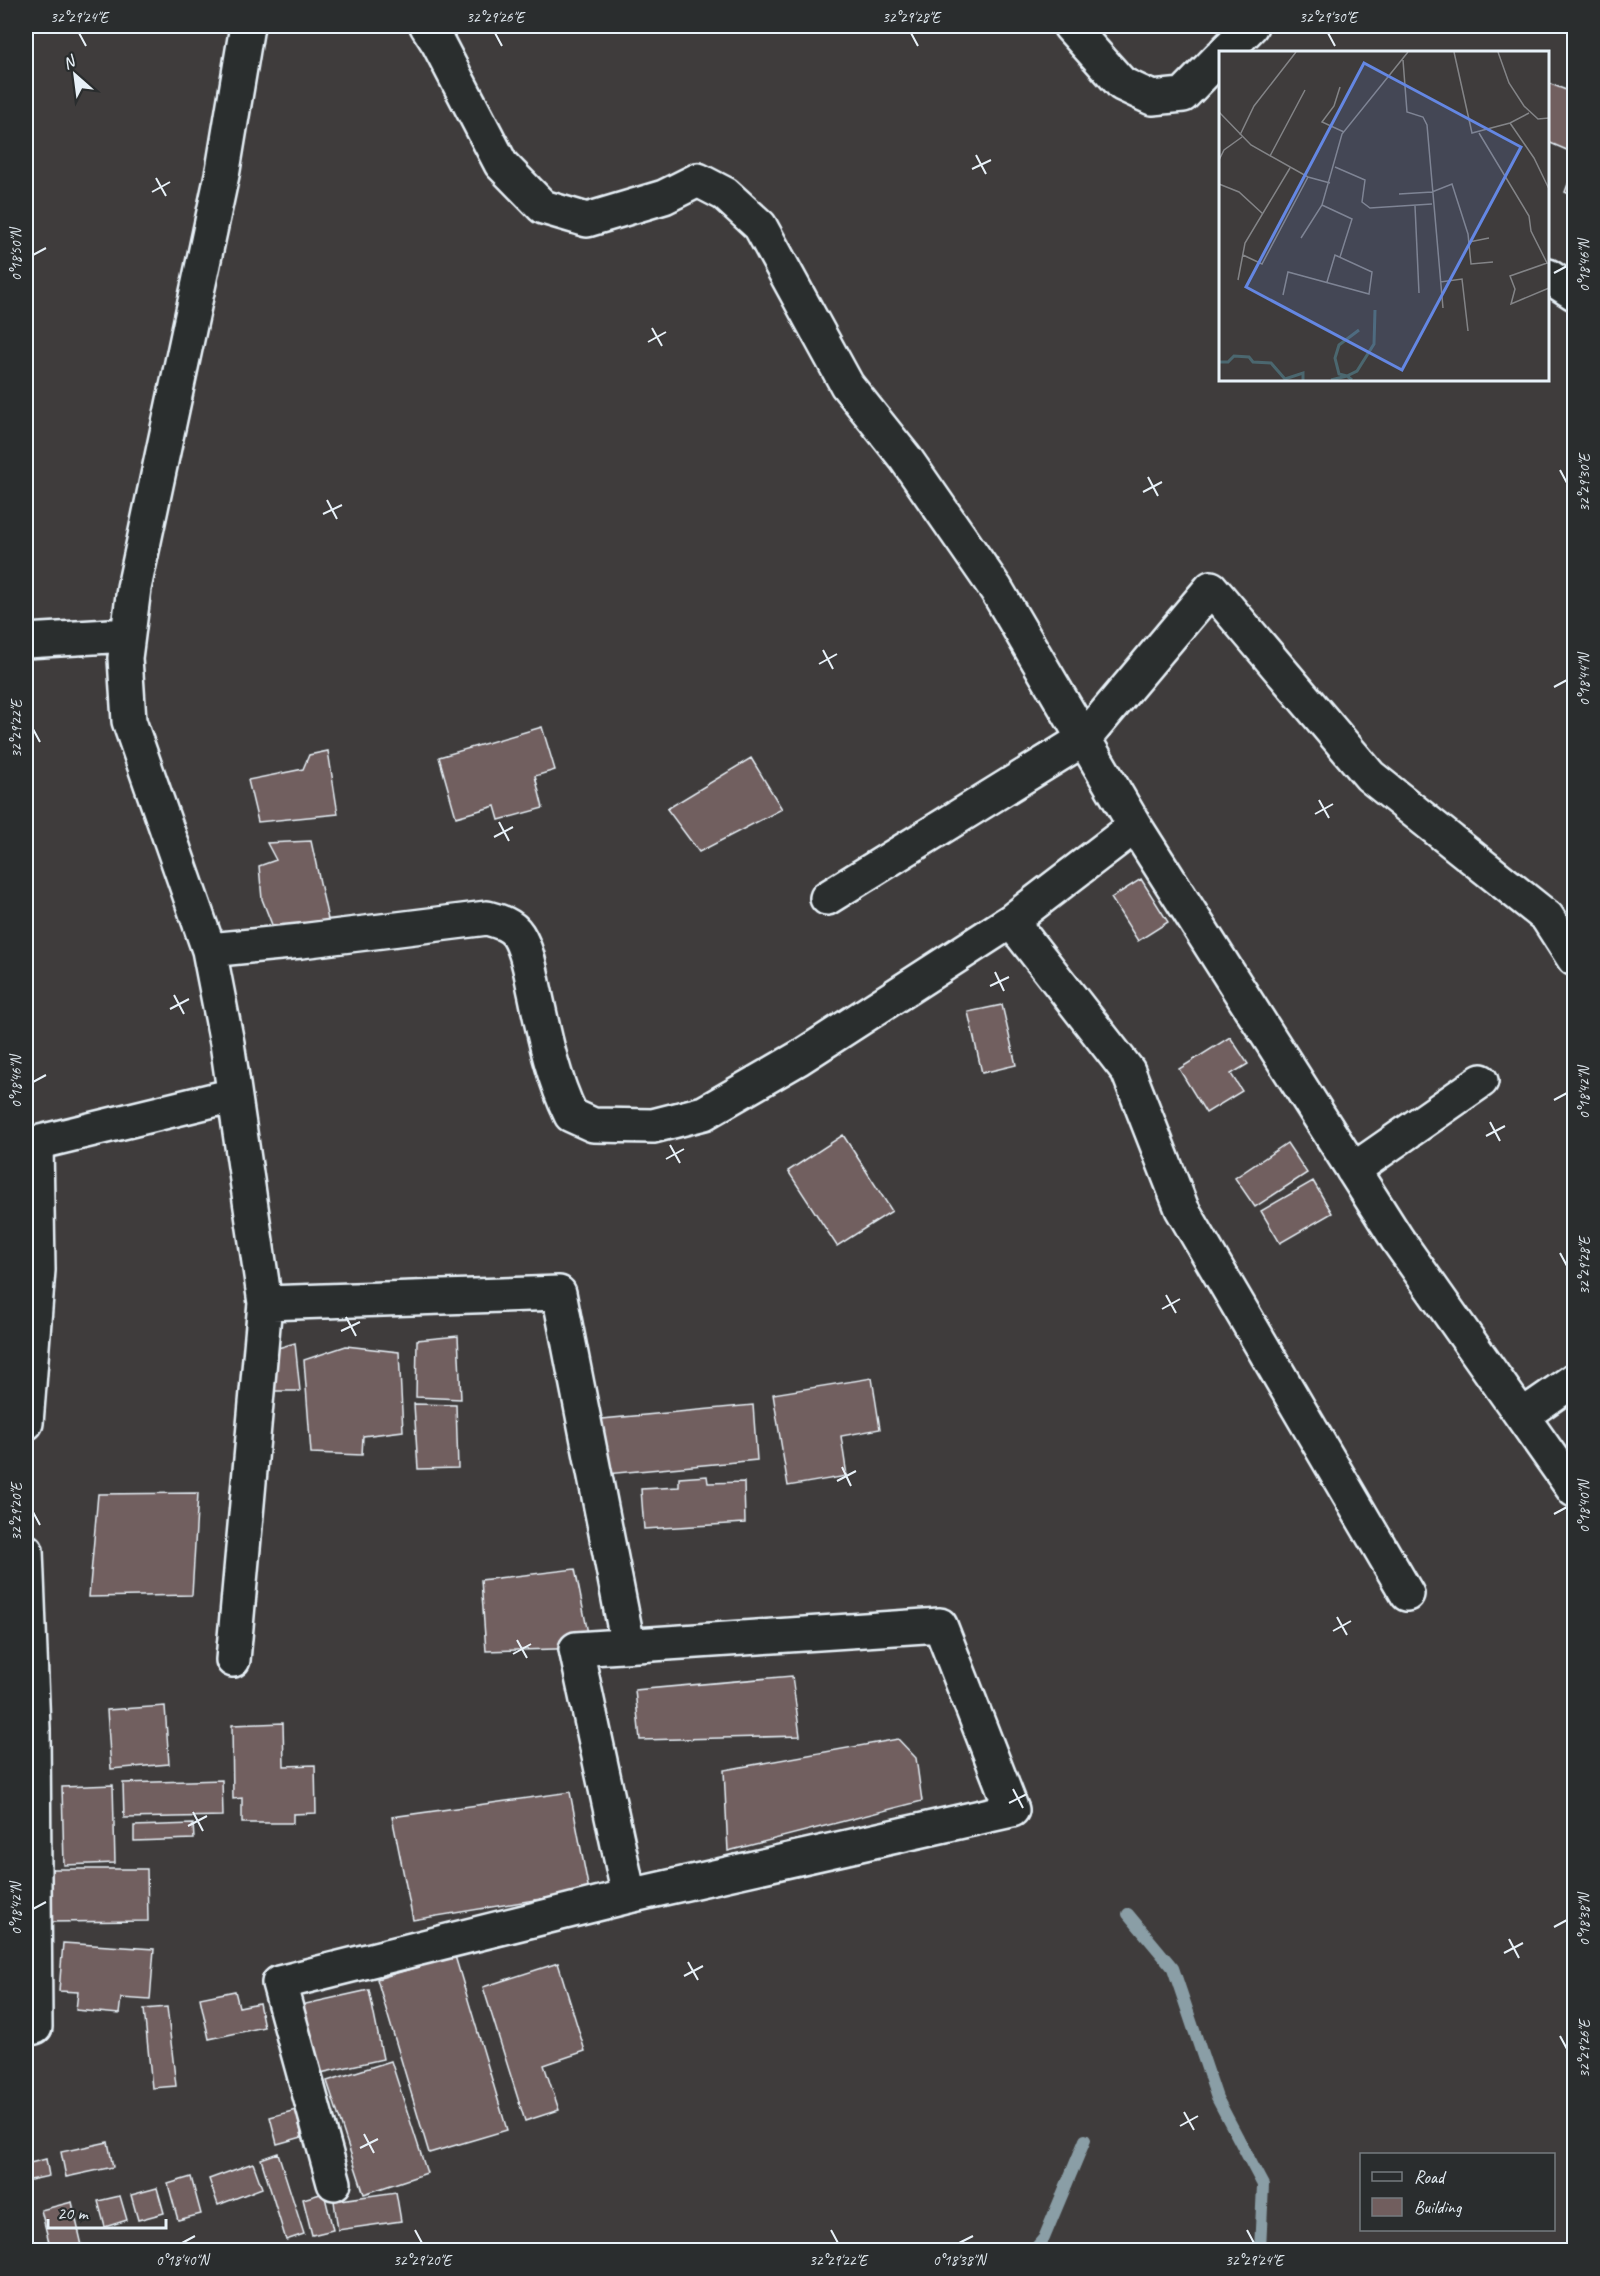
<svg xmlns="http://www.w3.org/2000/svg" width="1600" height="2276" font-family="Caveat,sans-serif">
	<style>
		.lines { fill: none; stroke-linecap: round; stroke-linejoin: round }
		.stream { stroke: #8a9ea6; stroke-width: 12 }
		.building { fill: #715e5e; stroke: #e8f1f8; stroke-width: 1.5 }
		.minor-casing { stroke: #e8f1f8; stroke-width: 38 }
		.minor { stroke: #2a2d2e; stroke-width: 33 }
		.ticks { fill: none; stroke: #e8f1f8; stroke-width: 2 }
		.inset-river { fill: none; stroke: #4b676f; stroke-width: 3 }
		.inset-road { fill: none; stroke: #838487; stroke-width: 1.5 }
		.view { fill: #6487e3; fill-opacity: 0.15; stroke: #6487e3; stroke-width: 3 }
		.inset-edge { fill: none; stroke: #e8f1f8; stroke-width: 3 }
		.neatline { fill: none; stroke: #e8f1f8; stroke-width: 2 }
		.ticks-label { font-size: 15px; text-anchor: middle; fill: #e8f1f8 }
	</style>
	<rect width="100%" height="100%" fill="#3f3c3c"/>
	<filter id="ink" filterUnits="userSpaceOnUse"><feTurbulence type="fractalNoise" baseFrequency=".0167" numOctaves="2"/><feDisplacementMap in="SourceGraphic" scale="12" xChannelSelector="R" yChannelSelector="G"/><feConvolveMatrix kernelMatrix="1 2 1 2 8 2 1 2 1" color-interpolation-filters="sRGB"/></filter>
	<g filter="url(#ink)">
		<g class="lines">
			<path class="stream" d="M1128,1914L1173,1968L1217,2098L1263,2185L1260,2250
				M1034,2250L1044,2238L1085,2140"/>
		</g>
		<path class="building" d="M1548,83L1574,93V153L1548,142Z
			M1574,168V196L1565,192Z
			M542,727L555,770L535,776L543,808L499,820L495,806L456,817L439,757Z
			M328,751L338,814L258,822L248,780L303,769L309,755Z
			M751,758L782,809L699,852L667,809Z
			M311,841L332,938L276,935L262,899L259,866L276,860L267,843Z
			M1141,879L1168,922L1138,941L1111,898Z
			M1002,1005L1016,1065L982,1073L968,1012Z
			M1230,1037L1248,1064L1231,1074L1242,1091L1206,1113L1179,1069Z
			M843,1135L892,1211L837,1246L788,1171Z
			M1287,1143L1307,1173L1255,1207L1235,1178Z
			M1313,1181L1332,1213L1280,1243L1261,1211Z
			M458,1336L461,1399L416,1397L417,1340Z
			M295,1343L300,1391H274L271,1350Z
			M346,1346L399,1352L403,1431L363,1436L362,1455L311,1453L304,1360Z
			M872,1378L880,1429L841,1436L847,1476L788,1486L773,1394Z
			M414,1404L456,1405L458,1468L418,1469Z
			M753,1405L757,1460L606,1474L602,1419Z
			M707,1476L708,1483L744,1482L745,1523L644,1529L641,1489L679,1487V1478Z
			M198,1493L192,1595L89,1597L98,1494Z
			M575,1569L591,1648L486,1651L481,1580Z
			M792,1676L800,1736L640,1740L635,1690Z
			M165,1706L169,1764L111,1769L107,1710Z
			M283,1723L284,1766L315,1765L316,1813L293,1814V1823H242V1798L233,1799L232,1725Z
			M898,1739L916,1758L922,1801L728,1851L724,1770Z
			M222,1780L223,1816L124,1818L123,1783Z
			M113,1785L115,1863L64,1865L62,1787Z
			M570,1792L589,1891L413,1920L392,1817Z
			M193,1824L194,1839L134,1841V1826Z
			M45,1869H147L148,1921L45,1922Z
			M63,1943L154,1949L150,2000L121,1998L119,2014L76,2010L78,1992L59,1991Z
			M455,1956L507,2130L429,2153L377,1979Z
			M558,1963L585,2051L544,2065L559,2110L525,2121L483,1987Z
			M369,1990L383,2059L307,2076L292,2007Z
			M235,1991L239,2007L259,2003L264,2027L209,2039L200,1998Z
			M167,2007L176,2086L152,2088L144,2009Z
			M391,2061L427,2173L364,2194L327,2081Z
			M296,2110L302,2137L277,2144L270,2117Z
			M108,2142L113,2167L66,2177L61,2152Z
			M278,2153L304,2234L286,2240L261,2159Z
			M46,2159L49,2176L26,2181V2164Z
			M253,2163L262,2188L218,2205L209,2179Z
			M191,2177L201,2214L178,2220L168,2184Z
			M157,2188L164,2213L138,2220L131,2195Z
			M396,2192L401,2221L338,2230L334,2201Z
			M324,2193L333,2230L312,2235L303,2199Z
			M120,2196L127,2220L105,2227L98,2201Z
			M72,2202L83,2250H51L41,2210Z"/>
		<g class="lines">
			<g class="minor-casing">
				<path id="minor" d="M427,26L438,43L501,164L543,207L587,220L664,197L698,180L725,194L760,226L847,385L906,459L996,589L1135,826L1397,1239L1574,1490
					M1070,26L1122,84L1152,98L1183,95L1220,57
					M1225,52L1251,26
					M1548,276L1574,293
					M26,641L127,635
					M827,898L1084,739L1211,588L1370,776L1547,917L1574,959
					M1011,921L1128,1071L1182,1209L1407,1594
					M209,950L301,941L487,918C498,921 511,924 518,935C528,951 531,974 535,992C544,1034 552,1076 571,1115L593,1125L653,1126L704,1113L799,1058L1011,921L1135,826
					M26,1143H36L234,1095
					M1353,1170L1481,1081
					M265,1303L559,1293L628,1645
					M1522,1416L1574,1380
					M26,1423L38,1270L36,1143
					M26,1551L33,1729L35,2027L26,2028
					M233,1660L265,1303L227,1043L209,950L129,721L125,658L134,588L223,170L247,26
					M334,2183L279,1983L629,1896L1012,1810L940,1625L576,1649L629,1896"/>
			</g>
			<use href="#minor" class="minor"/>
		</g>
	</g>
	<path class="ticks" d="M79,33L86,46M495,33L502,46M911,33L918,46M1328,33L1335,46M976,155L986,174M972,169L991,160M156,178L166,196M152,192L170,182M33,255L46,248M1554,273L1567,266M652,328L662,346M648,342L666,332M1560,470L1567,483M1148,477L1158,496M1143,492L1162,482M327,500L337,519M323,514L342,505M823,650L833,669M819,664L837,654M1554,687L1567,680M33,729L40,742M1319,800L1329,818M1315,814L1333,804M499,822L509,841M494,837L513,827M995,972L1004,991M990,986L1009,977M174,995L184,1014M170,1009L189,999M33,1082L46,1075M1554,1100L1567,1093M1490,1122L1500,1141M1486,1136L1505,1126M670,1145L680,1163M666,1159L684,1149M1560,1253L1567,1266M1166,1295L1176,1313M1162,1309L1180,1299M346,1317L356,1336M341,1331L360,1322M842,1467L851,1486M837,1481L856,1471M33,1512L40,1525M1554,1514L1567,1507M1337,1617L1347,1635M1333,1631L1351,1621M517,1640L527,1658M513,1654L531,1644M1013,1789L1023,1808M1009,1803L1027,1794M193,1812L203,1831M188,1826L207,1816M33,1909L46,1902M1554,1927L1567,1920M1509,1939L1519,1958M1504,1953L1523,1943M688,1962L698,1980M684,1976L703,1966M1560,2036L1567,2049M1184,2112L1194,2130M1180,2126L1198,2116M364,2134L374,2153M360,2148L378,2139M415,2230L422,2243M831,2230L838,2243M1247,2230L1254,2243M182,2243L195,2236M959,2243L973,2236"/>
	<g transform="translate(1219 51)">
		<rect width="330" height="330" fill="#3f3c3c"/>
		<path class="inset-river" d="M140,279L120,294L116,307L120,323L128,325L138,320L155,293L156,259M0,311H9L15,305L30,306L34,311L52,312L66,328L84,322V329M112,329L128,325L133,329"/>
		<path class="inset-road" d="M235,1L253,82L291,72L310,62M279,1L290,32L305,55L319,68L330,67M184,9L188,61L204,66L208,74L224,257M121,36L115,55L103,71L125,81M0,61L32,94L89,126L111,132M291,72L315,107L330,138M260,82L310,165L312,180L328,212L291,225L296,238L292,253L330,237M21,84L35,55L77,1M51,105L86,39M0,109L5,99L23,86M116,116L146,129L143,151L151,157L213,153M0,133L20,141L44,163M180,143L213,141L233,133L249,183L252,213L274,211M103,154L133,168L121,206M196,155L200,242M82,187L103,154L123,83L189,1M250,191L270,187M24,204L43,213L89,126M19,229L26,192L71,117M221,231L243,228L249,280M64,244L69,221L150,243L153,221L116,204L108,231"/>
		<path class="view" d="M145,12L302,96L183,319L27,236Z"/>
		<rect width="330" height="330" class="inset-edge"/>
	</g>
	<rect width="1600" height="2276" fill="none" stroke="#2a2d2e" stroke-width="66"/>
	<rect x="1360" y="2153" width="195" height="78" fill="#2a2d2e" stroke="#767b7f" stroke-width="1.5"/>
	<rect x="1372" y="2172" width="30" height="9" fill="#2a2d2e" stroke="#767b7f" stroke-width="1.5"/>
	<text x="1414" y="2183" font-size="18" fill="#e8f1f8">Road</text>
	<rect x="1372" y="2198" width="30" height="18" fill="#715e5e" stroke="#767b7f" stroke-width="1.5"/>
	<text x="1414" y="2213" font-size="18" fill="#e8f1f8">Building</text>
	<g transform="translate(75 75) rotate(332)" stroke="#2a2d2e" stroke-width="4.5" paint-order="stroke">
	<path d="M0-4.5L10 22L0 15L-10 22Z" fill="#e8f1f8"/>
	<text y="-9" font-size="16" font-weight="bold" text-anchor="middle" fill="#e8f1f8">N</text>
	</g>
	<path d="M48 2219v9h118v-9" fill="none" stroke="#e8f1f8" stroke-width="3"/>
	<text x="57" y="2219" font-size="18" fill="#e8f1f8" stroke="#2a2d2e" stroke-width="4.5" paint-order="stroke">20 m</text>
	<rect x="33" y="33" width="1534" height="2210" class="neatline"/>
	<g class="ticks-label">
		<text x="79" y="22">32°29'24"E</text>
		<text x="495" y="22">32°29'26"E</text>
		<text x="911" y="22">32°29'28"E</text>
		<text x="1328" y="22">32°29'30"E</text>
		<text transform="translate(16 255) rotate(-90)" y="5">0°18'50"N</text>
		<text transform="translate(1584 266) rotate(-90)" y="5">0°18'46"N</text>
		<text transform="translate(1584 483) rotate(-90)" y="5">32°29'30"E</text>
		<text transform="translate(1584 680) rotate(-90)" y="5">0°18'44"N</text>
		<text transform="translate(16 729) rotate(-90)" y="5">32°29'22"E</text>
		<text transform="translate(16 1082) rotate(-90)" y="5">0°18'46"N</text>
		<text transform="translate(1584 1093) rotate(-90)" y="5">0°18'42"N</text>
		<text transform="translate(1584 1266) rotate(-90)" y="5">32°29'28"E</text>
		<text transform="translate(1584 1507) rotate(-90)" y="5">0°18'40"N</text>
		<text transform="translate(16 1512) rotate(-90)" y="5">32°29'20"E</text>
		<text transform="translate(16 1909) rotate(-90)" y="5">0°18'42"N</text>
		<text transform="translate(1584 1920) rotate(-90)" y="5">0°18'38"N</text>
		<text transform="translate(1584 2049) rotate(-90)" y="5">32°29'26"E</text>
		<text x="182" y="2265">0°18'40"N</text>
		<text x="422" y="2265">32°29'20"E</text>
		<text x="838" y="2265">32°29'22"E</text>
		<text x="959" y="2265">0°18'38"N</text>
		<text x="1254" y="2265">32°29'24"E</text>
	</g>
</svg>
